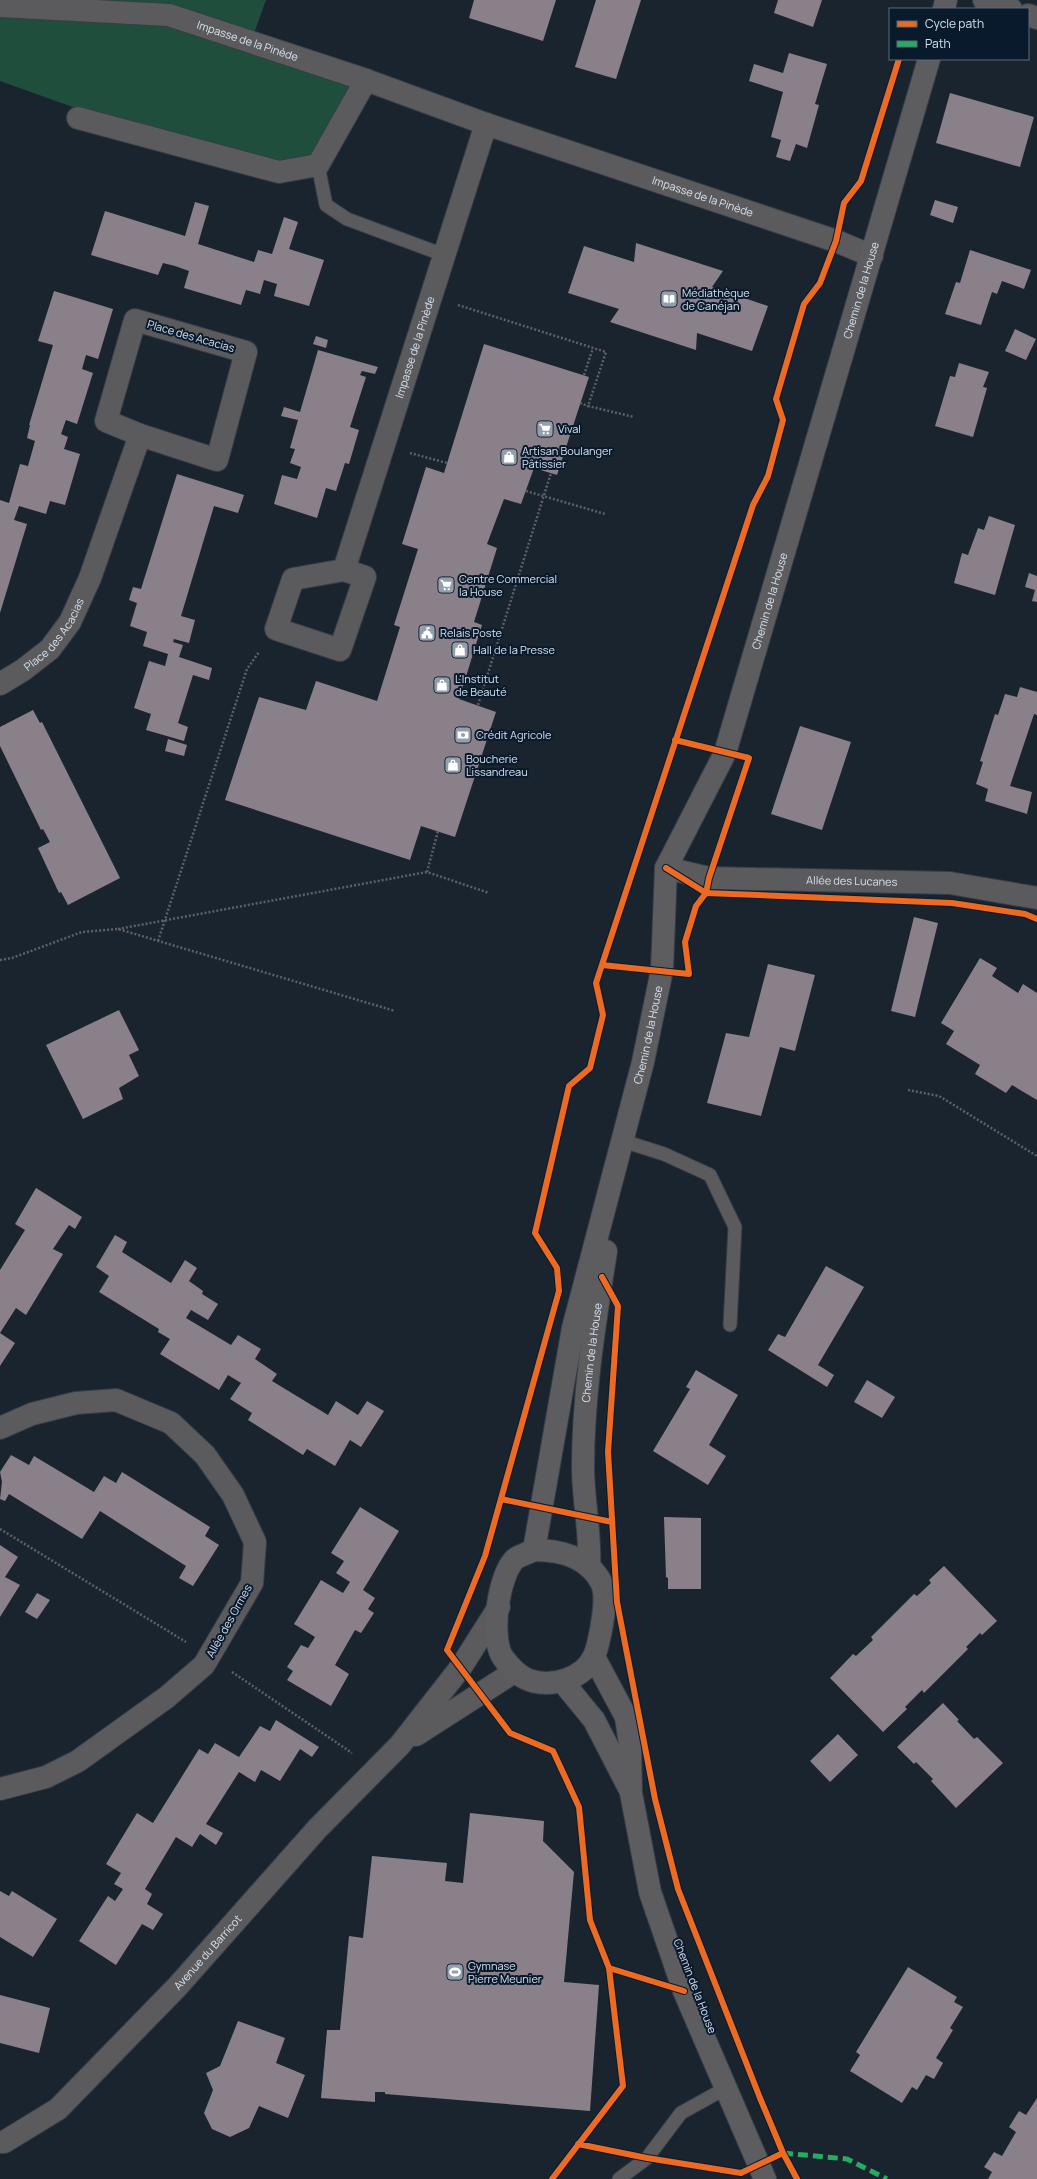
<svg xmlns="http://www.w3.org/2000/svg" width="1037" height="2179" font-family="Manrope,sans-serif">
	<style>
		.green { fill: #1f4e3c }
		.building { fill: #89808a }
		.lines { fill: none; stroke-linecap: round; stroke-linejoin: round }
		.lane-casing { stroke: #363e48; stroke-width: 15 }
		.street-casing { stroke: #363e48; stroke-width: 24 }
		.secondary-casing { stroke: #363e48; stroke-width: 24 }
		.path { stroke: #5f6065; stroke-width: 2.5; stroke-dasharray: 2 2; stroke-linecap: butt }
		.lane { stroke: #5b5b5d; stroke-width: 13 }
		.street { stroke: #5b5b5d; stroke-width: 22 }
		.secondary { stroke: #5d5d60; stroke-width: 22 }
		.quiet { stroke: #26ab63; stroke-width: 5; stroke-dasharray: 10 5; stroke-linecap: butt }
		.cycleway-casing { stroke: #091a2d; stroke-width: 8 }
		.cycleway { stroke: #ed6a23; stroke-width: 6 }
		.labels { text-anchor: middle; stroke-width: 4; stroke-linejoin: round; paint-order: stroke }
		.street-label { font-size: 11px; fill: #d6e1ee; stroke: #091a2d }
		.poi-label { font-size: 11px; fill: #d6e1ee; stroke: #091a2d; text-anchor: start }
	</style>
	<rect width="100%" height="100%" fill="#1a242f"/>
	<path class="green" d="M0,0H266L251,42L366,80L318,165L279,172L81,110L0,81Z"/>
	<path class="building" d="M474,0H556L543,41L469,18Z
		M596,0H641L616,79L575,67Z
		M778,0H822L813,27L774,13Z
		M789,53L827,64L815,104L819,105L807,148L796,144L790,161L776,157L781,140L771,137L783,92L749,81L754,64L783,73Z
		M950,93L1034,117L1020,167L936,143Z
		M935,200L958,207L953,223L930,215Z
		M195,202L209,206L198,244L254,262L258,250L272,254L284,217L298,222L289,249L324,260L309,306L274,296L277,284L264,280L260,294L246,290L241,305L184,288L189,271L175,266L163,263L158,275L91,255L105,211L185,236Z
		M636,243L723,271L712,287L768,306L752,351L697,333L696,350L610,322L619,309L568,293L584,246L634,262Z
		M970,250L1031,270L1024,289L1002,281L997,294L992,292L981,325L945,314L956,282L960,283Z
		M54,291L113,309L98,359L86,355L82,369L93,373L77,424L66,420L61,434L68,437L64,449L80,454L65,505L50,501L46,514L19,506L14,520L27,524L0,613V500L9,503L20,464L28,466L35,441L27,438L30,425H29L53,345L38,341Z
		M1015,329L1036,339L1026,360L1005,351Z
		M316,336L328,340L326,348L313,344Z
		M484,344L589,377L557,475L534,468L521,504L504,499L487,544L497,548L474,622L482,625L459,699L496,712L455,837L421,826L410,860L225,800L259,697L306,710L316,681L377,701L400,627L394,625L418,549L402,544L426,467L444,473Z
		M318,350L378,367L375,374L362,371L360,375L366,377L350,427L359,430L349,464L345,463L336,491L326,488L317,518L274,504L282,475L297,479L301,467L290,463L295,449L290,448L298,420L281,416L284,407L300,412Z
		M959,363L989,372L983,387L987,388L973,437L935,426L950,376L955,377Z
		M177,474L244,495L238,513L214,506L181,616L195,620L189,643L174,639L173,642L183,645L179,657L212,668L209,680L193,675L178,723L188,727L184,741L146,730L151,714L134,708L149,661L165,666L168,654L143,646L147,632L130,626L137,603L129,600L133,587L141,589Z
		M989,516L1015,525L995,595L954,583L962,553L968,555L978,528L984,530Z
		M1029,573L1037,576V602L1032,601L1035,590L1025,587Z
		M1020,687L1037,692V715L1034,714L1010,786L1032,792L1027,814L985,801L988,789L976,784L983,762L980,761L995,714L998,715L1005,694L1017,697Z
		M33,710L40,723L42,722L120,878L68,905L61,892L59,893L38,848L50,842L43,829L41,830L0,746V727Z
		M800,726L851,742L822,830L771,814Z
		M168,739L187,745L184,756L165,751Z
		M914,917L938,923L915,1017L891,1011Z
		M980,958L997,968L992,976L1018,993L1023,984L1037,993V1100L1012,1085L1006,1093L975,1074L980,1065L946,1044L954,1031L941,1023Z
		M768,964L815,975L795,1051L780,1047L761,1116L707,1103L726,1033L749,1037Z
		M119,1010L139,1050L129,1055L139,1076L119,1088L123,1099L83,1119L46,1045Z
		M36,1188L82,1217L75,1229L69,1225L53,1249L63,1254L26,1315L16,1308L0,1333V1270L25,1230L15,1224Z
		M115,1235L127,1242L122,1252L171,1283L185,1260L197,1268L189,1281L203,1291L202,1294L218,1304L208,1320L191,1310L186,1318L231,1345L238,1335L261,1349L255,1359L277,1374L272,1381L328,1415L336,1401L358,1415L367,1401L384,1411L361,1447L350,1440L335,1466L307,1449L303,1455L248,1420L252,1413L230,1399L241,1383L228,1375L219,1390L160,1354L170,1339L158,1332L159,1329L99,1292L109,1276L96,1267Z
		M826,1266L864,1287L818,1365L834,1375L827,1387L768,1350L778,1334L785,1337Z
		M0,1333L15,1343L0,1366Z
		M696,1370L738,1395L709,1445L726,1456L708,1485L653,1451L690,1389L686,1387Z
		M867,1380L895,1397L882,1418L854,1402Z
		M11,1455L29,1465L34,1456L94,1492L104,1476L116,1483L122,1472L210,1527L205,1536L219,1545L193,1586L179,1578L186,1566L100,1511L82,1539L9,1494L5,1501L0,1499L2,1482L0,1472Z
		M360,1507L399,1531L363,1590L375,1598L368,1609L374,1613L361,1633L355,1630L335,1665L349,1674L331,1706L287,1680L293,1671L287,1667L301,1645L308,1648L315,1637L294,1624L321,1580L343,1593L350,1582L336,1573L344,1561L331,1553Z
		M664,1517L701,1518V1589H668V1578L666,1577Z
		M0,1545L18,1557L5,1577L20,1585L0,1617Z
		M944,1566L997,1621L982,1635L980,1633L966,1647L968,1649L924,1693L922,1690L905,1707L907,1709L883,1732L830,1678L853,1654L856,1656L873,1640L871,1637L914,1594L917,1596L931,1583L929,1580Z
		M37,1593L50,1600L37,1619L25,1612Z
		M943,1703L959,1720L957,1721L974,1739L977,1737L1003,1763L956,1808L931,1781L933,1779L916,1762L914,1764L897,1747Z
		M276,1720L319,1747L312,1757L300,1749L280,1781L261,1770L255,1782L239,1772L206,1824L223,1833L216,1845L200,1834L192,1847L176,1837L145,1889L152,1894L147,1904L163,1914L153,1930L142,1924L116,1965L79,1941L108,1896L115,1901L123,1889L114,1884L121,1873L106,1864L137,1813L153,1823L199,1749L208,1754L215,1743L239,1757L260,1726L270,1731Z
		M838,1734L858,1755L830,1782L810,1761Z
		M470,1813L544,1821L543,1841L574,1872L564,1982L599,1985L590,2111L385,2094V2092H375V2102L321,2098L327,2030H340L349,1936L363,1938L372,1856L447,1863L445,1881L463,1883Z
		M0,1891L9,1896L12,1891L57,1919L33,1957L0,1937Z
		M908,1967L957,1997L954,2002L963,2007L950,2028L953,2030L936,2058L943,2063L934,2079L926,2075L917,2090L912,2087L902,2103L850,2071L860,2055L856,2052Z
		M0,1995L50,2008L39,2053L0,2043Z
		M238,2021L285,2038L276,2063L305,2075L288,2118L259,2106L249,2128L230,2137L212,2129L204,2113L213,2090L206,2073L220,2066Z
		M1037,2098V2179H988L992,2172L984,2167L994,2152L1002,2156L1016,2132L1009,2127L1019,2111L1026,2115Z"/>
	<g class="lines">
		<g class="lane-casing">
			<path id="lane" d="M318,165L326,205L347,219L444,255
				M623,1141L664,1154L710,1175L735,1227L730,1325
				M619,2179L647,2158L681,2113L726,2088"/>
		</g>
		<g class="street-casing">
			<g id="street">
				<path d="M984,0L1011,9"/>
				<path id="s1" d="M0,6L169,15L366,80L486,124L836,241L872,256"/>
				<path d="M1028,15L1037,18"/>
				<path d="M78,118L279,172L318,165L366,80"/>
				<path d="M135,320L246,352L217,460L140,435L106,421Z"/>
				<path id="s2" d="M344,570L365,577L340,650L276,629L293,579L344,570L486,124"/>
				<path id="s3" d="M0,684L23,670L50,649L70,622L90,578L140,435"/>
				<path id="s4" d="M666,868L709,878L950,883L1037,898"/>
				<path d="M0,1428L32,1414L76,1403L116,1400L171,1423L205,1455L233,1495L255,1542L252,1583L204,1665L167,1697L78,1761L46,1777L0,1789"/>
				<path d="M416,1735L514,1672"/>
				<path id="s5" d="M0,2142H4L58,2109L177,1987L317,1829L400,1745L461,1667L499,1607"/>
			</g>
		</g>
		<g class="secondary-casing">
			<g id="secondary">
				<path d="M944,9L946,0"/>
				<path id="s6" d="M534,1550L573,1328L643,1062L662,970L666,868L725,753L929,59"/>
				<path d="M534,1550C560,1550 588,1557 601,1582C608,1595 603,1616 601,1630C599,1638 598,1648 594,1656C584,1679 551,1688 529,1680C518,1676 511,1668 504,1659C489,1641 498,1575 515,1559C520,1555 529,1553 534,1550Z"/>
				<path id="s7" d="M589,1567C591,1533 583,1501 583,1467C583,1394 595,1322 606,1251"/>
				<path d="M594,1657L626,1717L630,1745L631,1793L650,1892L684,1991L765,2179"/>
				<path d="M562,1681L594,1720L629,1788"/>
			</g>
		</g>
		<path class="path" d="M458,305L606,352L588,406L634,417
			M584,375L593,348
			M580,403L588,406
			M410,453L447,463
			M526,491L605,514
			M478,705L551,473
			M427,872L438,831
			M118,929L427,872L489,893
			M158,941L247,669L259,652
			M0,960L12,958L82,932L118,929L395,1011
			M908,1090L939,1096L1037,1156
			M0,1529L186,1642
			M232,1672L352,1753"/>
		<use href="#lane" class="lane"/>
		<use href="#street" class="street"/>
		<use href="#secondary" class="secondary"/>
		<path class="quiet" d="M783,2153L847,2159L887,2179"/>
		<g class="cycleway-casing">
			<path id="cycleway" d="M666,868L706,893L952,903L1025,914L1037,919
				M602,965L689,974L685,942L696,906L706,893L709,878L749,758L675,740
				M602,1277L618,1306L608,1452L617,1602L655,1799L678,1889L760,2098L783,2153L797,2179
				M501,1499L612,1522
				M684,1991L609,1968L590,1920L579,1807L553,1751L510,1733L447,1650L485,1556L559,1291L557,1268L535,1233L569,1086L590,1068L603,1015L596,983L753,505L768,476L783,420L776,399L804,304L820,283L836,241L844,203L861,181L899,59
				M578,2144L647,2158L741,2173L783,2153
				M552,2179L623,2086L609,1968"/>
		</g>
		<use href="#cycleway" class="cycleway"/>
	</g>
	<defs>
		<g id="library-square" transform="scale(0.9)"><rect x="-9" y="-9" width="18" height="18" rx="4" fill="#949fab" stroke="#091a2d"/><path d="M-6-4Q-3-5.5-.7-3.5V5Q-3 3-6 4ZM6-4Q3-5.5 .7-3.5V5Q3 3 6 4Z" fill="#fff"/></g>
		<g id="supermarket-square" transform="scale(0.9)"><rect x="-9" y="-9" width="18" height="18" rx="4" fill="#949fab" stroke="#091a2d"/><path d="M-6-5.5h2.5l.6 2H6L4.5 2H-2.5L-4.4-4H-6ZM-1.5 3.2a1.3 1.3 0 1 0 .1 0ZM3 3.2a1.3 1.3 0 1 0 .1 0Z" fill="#fff"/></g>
		<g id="shop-square" transform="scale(0.9)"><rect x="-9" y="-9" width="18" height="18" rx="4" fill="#949fab" stroke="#091a2d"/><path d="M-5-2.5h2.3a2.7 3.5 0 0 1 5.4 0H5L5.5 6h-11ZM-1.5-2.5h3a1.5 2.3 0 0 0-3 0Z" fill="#fff"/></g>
		<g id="civic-square" transform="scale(0.9)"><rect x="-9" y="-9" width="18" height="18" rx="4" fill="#949fab" stroke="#091a2d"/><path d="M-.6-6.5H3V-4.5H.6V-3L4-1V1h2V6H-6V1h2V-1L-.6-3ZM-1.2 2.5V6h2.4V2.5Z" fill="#fff"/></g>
		<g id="bank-square" transform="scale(0.9)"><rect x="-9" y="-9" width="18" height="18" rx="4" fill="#949fab" stroke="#091a2d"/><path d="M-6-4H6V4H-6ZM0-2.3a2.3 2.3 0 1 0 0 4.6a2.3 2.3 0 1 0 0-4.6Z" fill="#fff"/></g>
		<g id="stadium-square" transform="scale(0.9)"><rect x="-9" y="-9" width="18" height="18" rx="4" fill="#949fab" stroke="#091a2d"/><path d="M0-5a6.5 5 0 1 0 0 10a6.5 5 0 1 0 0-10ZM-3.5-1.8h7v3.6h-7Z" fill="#fff"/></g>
	</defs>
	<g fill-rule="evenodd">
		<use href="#library-square" x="669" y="299"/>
		<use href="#supermarket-square" x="545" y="429"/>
		<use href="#shop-square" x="509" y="457"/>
		<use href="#supermarket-square" x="446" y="585"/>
		<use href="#civic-square" x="427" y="633"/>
		<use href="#shop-square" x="460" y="650"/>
		<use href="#shop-square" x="442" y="685"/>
		<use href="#bank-square" x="463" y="735"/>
		<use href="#shop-square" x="453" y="765"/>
		<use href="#stadium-square" x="455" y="1972"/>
	</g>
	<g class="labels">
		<g class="street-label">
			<text dy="4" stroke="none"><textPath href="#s1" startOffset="252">Impasse de la Pinède</textPath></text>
			<text dy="4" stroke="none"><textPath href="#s1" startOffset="733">Impasse de la Pinède</textPath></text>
			<text dy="4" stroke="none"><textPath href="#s6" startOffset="1308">Chemin de la House</textPath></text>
			<text transform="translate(191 336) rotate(16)" y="4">Place des Acacias</text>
			<text dy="4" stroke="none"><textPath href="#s2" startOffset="505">Impasse de la Pinède</textPath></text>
			<text dy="4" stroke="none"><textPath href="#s6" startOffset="984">Chemin de la House</textPath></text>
			<text dy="4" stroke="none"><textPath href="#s3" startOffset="75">Place des Acacias</textPath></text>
			<text dy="4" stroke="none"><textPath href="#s4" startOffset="187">Allée des Lucanes</textPath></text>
			<text dy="4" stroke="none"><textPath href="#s6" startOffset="528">Chemin de la House</textPath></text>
			<text dy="4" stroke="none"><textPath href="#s7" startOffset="215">Chemin de la House</textPath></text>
			<text transform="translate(229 1621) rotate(-61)" y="4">Allée des Ormes</text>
			<text dy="4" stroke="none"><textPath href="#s5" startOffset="284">Avenue du Barricot</textPath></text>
			<text transform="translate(695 1986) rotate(69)" y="4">Chemin de la House</text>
		</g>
		<g class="poi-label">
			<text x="682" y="297">Médiathèque<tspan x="682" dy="13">de Canéjan</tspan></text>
			<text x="558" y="433">Vival</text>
			<text x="522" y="455">Artisan Boulanger<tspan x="522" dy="13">Pâtissier</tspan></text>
			<text x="459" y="583">Centre Commercial<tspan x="459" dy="13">la House</tspan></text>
			<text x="440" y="637">Relais Poste</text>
			<text x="473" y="654">Hall de la Presse</text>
			<text x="455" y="683">L'Institut<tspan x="455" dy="13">de Beauté</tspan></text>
			<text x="476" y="739">Crédit Agricole</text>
			<text x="466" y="763">Boucherie<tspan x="466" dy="13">Lissandreau</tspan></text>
			<text x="468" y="1970">Gymnase<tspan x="468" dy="13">Pierre Meunier</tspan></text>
		</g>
	</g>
	<rect x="889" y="8" width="140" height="52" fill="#091a2d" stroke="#5b6a7a"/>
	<rect x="897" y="21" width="20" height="6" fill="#ed6a23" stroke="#5b6a7a"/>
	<text x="925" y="28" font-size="12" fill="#d6e1ee">Cycle path</text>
	<rect x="897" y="41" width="20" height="6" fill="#26ab63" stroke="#5b6a7a"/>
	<text x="925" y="48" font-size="12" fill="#d6e1ee">Path</text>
</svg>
